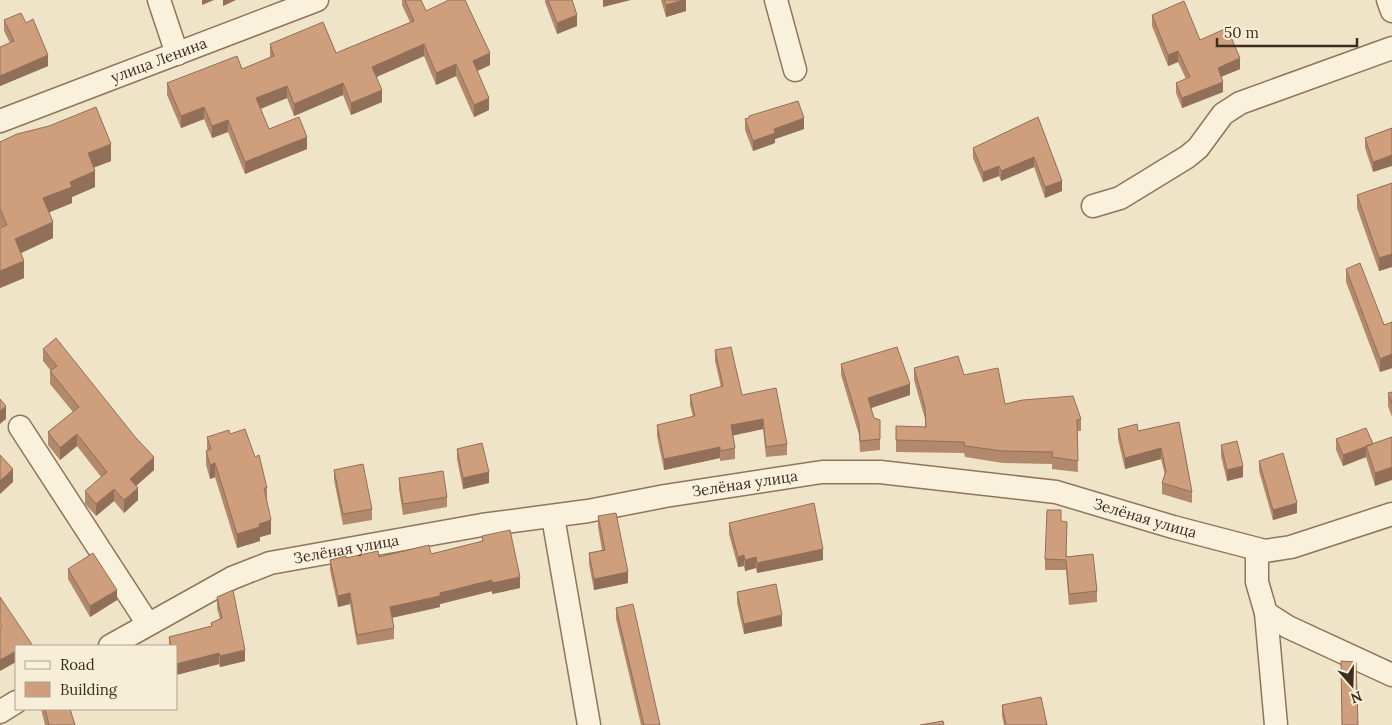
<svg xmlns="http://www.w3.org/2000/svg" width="1392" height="725" font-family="Lora,serif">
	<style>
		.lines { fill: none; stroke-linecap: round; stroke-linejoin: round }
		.minor-casing { stroke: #8d765c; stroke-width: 25 }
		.minor { stroke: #faf1dc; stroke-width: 22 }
		.wall { fill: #b2896c }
		.shaded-wall { fill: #916f58 }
		.building { fill: #cf9f7d; stroke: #916f58 }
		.labels { text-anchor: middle; stroke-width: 4; stroke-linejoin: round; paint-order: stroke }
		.street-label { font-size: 15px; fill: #3d2e20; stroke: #f7eed8 }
	</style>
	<rect width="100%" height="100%" fill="#f0e4c8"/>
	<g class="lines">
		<g class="minor-casing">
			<g id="minor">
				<path d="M159,0L177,54"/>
				<path d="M776,0L795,70"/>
				<path d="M1388,0L1392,11"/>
				<path id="s1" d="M0,121L317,0"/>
				<path d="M1093,206L1120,198L1187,157L1198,148L1223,114L1240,103L1392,48"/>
				<path d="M20,427L148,624"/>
				<path d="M553,517L589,725"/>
				<path d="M1257,550V582L1266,613"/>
				<path id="s2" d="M110,646L232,578L270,563L482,525L588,511L665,496L822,472H880L1056,492L1173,527L1265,551L1291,547L1392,514"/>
				<path d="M0,712L16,702"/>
				<path d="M1276,725L1266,613L1288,627L1392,675"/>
			</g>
		</g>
		<use href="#minor" class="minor"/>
	</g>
	<path class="wall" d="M402,0H421L426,11L490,65L477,71L489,110L474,117L456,76L436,85L424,56L376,77L382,102L351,115L343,95L294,116L287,98L261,109L269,129L307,149L245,174L228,132L212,138L204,119L181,128L167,95V83L242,69L270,57V44L336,53L410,22L402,5Z
		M545,0H572L577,26L557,34L545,2Z
		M661,0H686V11L666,17Z
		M1152,15L1200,40L1240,69L1221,77L1223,92L1182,108L1176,93V83L1186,79L1178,62L1168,66L1152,26Z
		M4,20L26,23L48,66L0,86V47L10,43L4,31Z
		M749,116L804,129L775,139V143L753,151L745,130V119L749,118Z
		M1038,117L1062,191L1045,198L1034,167L1001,181L999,176L983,182L973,158V148Z
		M1392,128L1373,172L1365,148V138Z
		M0,142L111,161L94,167L95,187L72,197V203L49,212L53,238L20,253L24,278L0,288V228H1L0,226Z
		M1392,183V267L1379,271L1357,208V195Z
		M1346,269L1384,325L1392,322V368L1380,372L1346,282Z
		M43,349L154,470L136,486L138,500L124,513L114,501L96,516L85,504V491L101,477L77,446L60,460L48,445V432L73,412L50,384V371H51L43,361Z
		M715,350L742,395L787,444V455L766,457L763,429L733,435L735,448V459L720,461V458L664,470L657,436V425L693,417L690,405V395L721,387L715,361Z
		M841,364L910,395L871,408L874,418L880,420V450L860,452L859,435L841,375Z
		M914,368L964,375L1005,404L1081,419V431H1077L1078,472L1052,469V464L1003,463L965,457L964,453L896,452V426L925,427V419L914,380Z
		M1392,392V417L1388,406V393Z
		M1179,422L1192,492V503L1162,494V483L1165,475L1161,459L1125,469L1118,439V429L1138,431Z
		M230,434L255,457L267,488V502L271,534L260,537V541L237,548L215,477L210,479L206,465V451H207V437Z
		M1392,437L1375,486L1366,457L1343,466L1336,450V439L1373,444Z
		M1221,445L1243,477L1227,481L1221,456Z
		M457,449L489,483L463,489L457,459Z
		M1259,461L1297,513L1273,520L1259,471Z
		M334,470L372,509V520L343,525L334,480Z
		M399,478L447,497V507L403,515L399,489Z
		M598,516L628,583L594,590L589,564V553L602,550L598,527Z
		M1061,521L1067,557L1097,591V602L1069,605L1066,570H1045V559Z
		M729,523L823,560L757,573L756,568L745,571L744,566L738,567L729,534Z
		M482,536L520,588L492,594V591L440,604V607L392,618L394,628V639L357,645L350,604L338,607L330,570V560L431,554L482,542Z
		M68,569L117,600L90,617L68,579Z
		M737,592L782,626L744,634L737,603Z
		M217,597L245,661L220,667L219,664L176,675V646H169V637L211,626V623L220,619L217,608Z
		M616,608L660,725H641L616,619Z
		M1002,705L1047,725H1004L1002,716Z
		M41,709H70L75,725H45Z"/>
	<path class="shaded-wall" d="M202,0H214L202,5Z
		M223,0H236L223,6Z
		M603,0H631L603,7Z
		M684,0H686V11L666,17V5Z
		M577,15V26L557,34V23Z
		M424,44V56L372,79V67Z
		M1178,51V62L1168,66V55Z
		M490,53V65L473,73V61Z
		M48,55V66L0,86V76Z
		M1240,58V69L1218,78V68Z
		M456,64V76L436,85V73Z
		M1223,82V92L1182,108V98Z
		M343,83V95L294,116V104Z
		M287,86V98L256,110V98Z
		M382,90V102L351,115V103Z
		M489,98V110L474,117V105Z
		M204,107V119L181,128V116Z
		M804,118V129L775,139V143L753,151V141L774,129Z
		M228,120V132L212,138V126Z
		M307,137V149L245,174V162Z
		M111,144V161L88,170V153Z
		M1392,155V166L1373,172V162Z
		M1034,157V167L1001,181V171Z
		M999,166V176L983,182V172Z
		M95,171V187L72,197V203L43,215V198L70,182Z
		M1062,181V191L1045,198V187Z
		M53,222V238L15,256V239Z
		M1392,254V267L1379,271V258Z
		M24,261V278L0,288V271Z
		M1392,354V368L1380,372V359Z
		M910,384V395L868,409V398Z
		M6,406V419L0,424V411Z
		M763,419V429L731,436V425Z
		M77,434V446L60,460V448Z
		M720,447V458L664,470V459Z
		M1366,447V457L1343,466V455Z
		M1161,448V459L1125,469V458Z
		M154,457V470L130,491V479Z
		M215,463V477L210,479V465Z
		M1243,466V477L1227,481V470Z
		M1392,467V480L1375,486V473Z
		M13,469V482L0,494V481Z
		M489,472V483L463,489V478Z
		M138,488V500L124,513V500Z
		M114,489V501L96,516V504Z
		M1297,503V513L1273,520V510Z
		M271,520V534L260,537V541L237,548V534L259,524Z
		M823,549V560L757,573V563Z
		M744,555V566L738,567V557Z
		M756,557V568L745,571V560Z
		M628,572V583L594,590V579Z
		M520,577V588L492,594V583Z
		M492,580V591L440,604V607L390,618V607L440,593Z
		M117,590V600L90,617V606Z
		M350,593V604L338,607V596Z
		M782,615V626L744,634V624Z
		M245,650V661L220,667V656Z
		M16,651V662L0,671V660Z
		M219,653V664L176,675V664Z"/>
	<path class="building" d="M405,0H421L426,11L449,0H465L490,53L473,61L489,98L474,105L456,64L436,73L424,44L372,67L382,90L351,103L343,83L294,104L287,86L256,98L269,129L299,117L307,137L245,162L228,120L212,126L204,107L181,116L167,83L237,56L242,69L274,56L270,44L323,22L336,53L414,21Z
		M548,0H572L577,15L557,23Z
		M664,0H684L666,5Z
		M1184,1L1200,40L1227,28L1240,58L1218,68L1223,82L1182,98L1176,83L1190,77L1178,51L1168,55L1152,15Z
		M21,13L26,23L33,19L48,55L0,76V47L14,41L4,20Z
		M798,101L804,118L774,129L775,133L753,141L745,119L749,118V116Z
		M96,107L111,144L88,153L95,171L70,182L72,187L43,198L53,222L15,239L24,261L0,271V228L7,225L0,209V142L17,134L49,126Z
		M1038,117L1062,181L1045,187L1034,157L1001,171L999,166L983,172L973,148Z
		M1392,128V155L1373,162L1365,138Z
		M1392,183V254L1379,258L1357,195Z
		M1360,263L1384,325L1392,322V354L1380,359L1346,269Z
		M56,338L136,438L154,457L130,479L138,488L124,500L114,489L96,504L85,491L107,472L77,434L60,448L48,432L79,407L50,371L57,366L43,349Z
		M731,347L742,395L776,388L787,444L766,447L763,419L731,425L735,448L720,451V447L664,459L657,425L695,416L690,395L723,386L715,350Z
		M897,347L910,384L868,398L874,418L880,420V439L860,441L859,424L841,364Z
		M958,356L964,375L998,368L1005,404L1023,400L1073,396L1081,419L1077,420L1078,461L1052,457L1053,452L1003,451L965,446L964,442L896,440V426L926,427L925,407L914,368Z
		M1392,392V404L1388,393Z
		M0,399L6,406L0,411Z
		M1179,422L1192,492L1162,483L1166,471L1161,448L1125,458L1118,429L1137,424L1138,431Z
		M1366,428L1373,444L1343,455L1336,439Z
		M245,429L255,457L259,455L267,488H264L271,520L259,524L260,527L237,534L215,463L210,465L206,451L211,449L207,437L229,430L230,434Z
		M1392,437V467L1375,473L1366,446Z
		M1237,441L1243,466L1227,470L1221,445Z
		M482,443L489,472L463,478L457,449Z
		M1283,453L1297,503L1273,510L1259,461Z
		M0,455L13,469L0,481Z
		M363,464L372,509L343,514L334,470Z
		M443,471L447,497L403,504L399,478Z
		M814,503L823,549L757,563L756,557L745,560L744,555L738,557L729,523Z
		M1047,510H1061V521L1067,522L1066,557L1093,554L1097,591L1069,594L1066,560L1045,559Z
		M616,513L628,572L594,579L589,553L605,550L598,516Z
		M510,530L520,577L492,583V580L440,593V596L390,607L394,628L357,635L350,593L338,596L330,560L346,556V558L378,551L379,557L429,545L431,554L483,541L482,536Z
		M93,553L117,590L90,606L68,569Z
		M776,584L782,615L744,624L737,592Z
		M233,590L245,650L220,656L219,653L176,664V646H171L169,637L212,626L211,623L222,618L217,597Z
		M0,597L33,646H16V651L0,660V627L2,626L0,624Z
		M633,604L660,725H644L616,608Z
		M1341,661L1356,662L1358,725H1342Z
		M1041,697L1047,725H1006L1002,705Z
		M45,709H70L75,725H49Z
		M943,721L944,725H920Z"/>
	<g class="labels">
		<g class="street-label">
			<text dy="5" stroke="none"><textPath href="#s1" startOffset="170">улица Ленина</textPath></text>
			<text dy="5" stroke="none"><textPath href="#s2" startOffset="662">Зелёная улица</textPath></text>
			<text dy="5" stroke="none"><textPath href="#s2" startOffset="1068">Зелёная улица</textPath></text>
			<text dy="5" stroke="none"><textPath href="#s2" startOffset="258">Зелёная улица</textPath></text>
		</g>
	</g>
	<rect x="15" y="645" width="162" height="65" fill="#f7eed8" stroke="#ada18e"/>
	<rect x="25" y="661" width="25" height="8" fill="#faf1dc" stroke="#ada18e"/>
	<text x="60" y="670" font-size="15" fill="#3d2e20">Road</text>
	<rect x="25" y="682" width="25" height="15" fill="#cf9f7d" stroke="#ada18e"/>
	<text x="60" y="695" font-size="15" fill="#3d2e20">Building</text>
	<g transform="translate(1352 685) rotate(160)" stroke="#f7eed8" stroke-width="4" paint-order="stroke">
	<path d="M0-4L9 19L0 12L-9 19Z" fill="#3d2e20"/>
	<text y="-8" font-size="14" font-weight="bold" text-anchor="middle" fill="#3d2e20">N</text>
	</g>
	<path d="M1217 38v8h140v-8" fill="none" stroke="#3d2e20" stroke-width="2.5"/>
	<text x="1224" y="38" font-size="15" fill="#3d2e20" stroke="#f7eed8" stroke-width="4" paint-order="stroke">50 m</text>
</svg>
